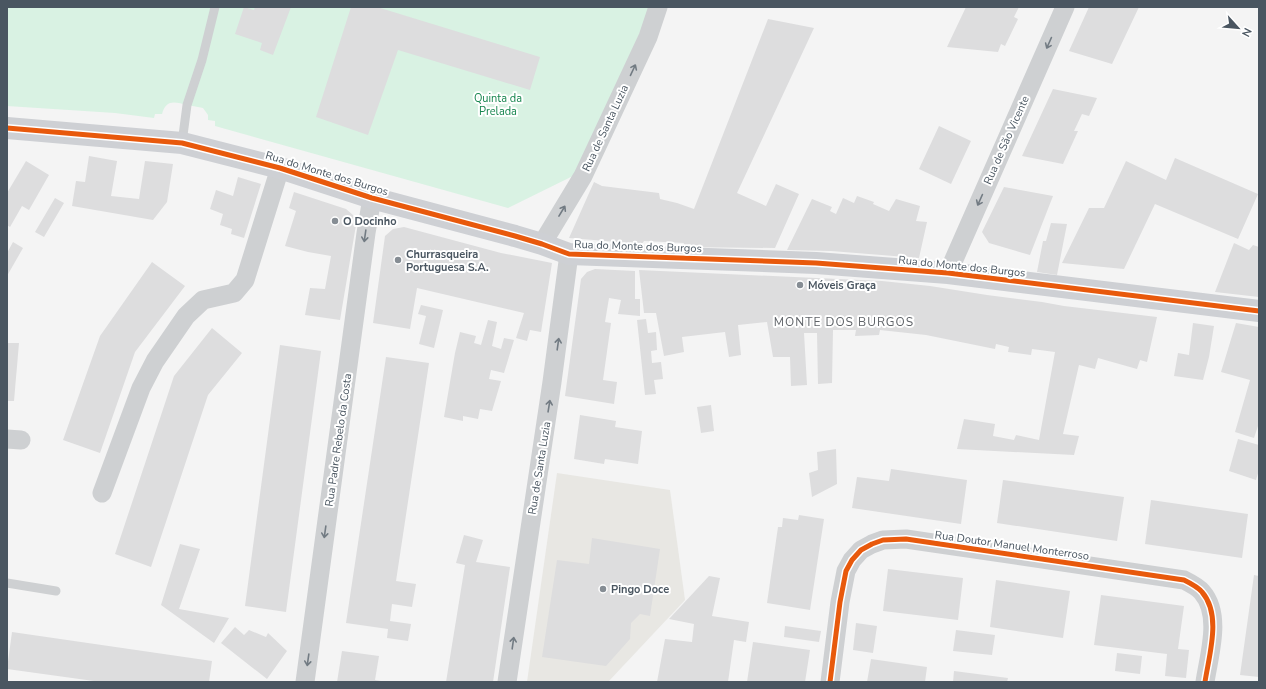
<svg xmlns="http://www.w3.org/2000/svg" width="1266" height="689" font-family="'Nunito Sans',sans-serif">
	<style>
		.commercial { fill: #e8e7e3 }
		.green { fill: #d9f2e3 }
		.building { fill: #ddddde }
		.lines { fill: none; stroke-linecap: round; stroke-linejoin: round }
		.lane { stroke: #ced0d2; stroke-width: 9 }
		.street { stroke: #ced0d2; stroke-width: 19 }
		.secondary { stroke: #ced0d4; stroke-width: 22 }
		.cycleway-casing { stroke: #fff; stroke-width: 8 }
		.cycleway { stroke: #e8590c; stroke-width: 5 }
		.oneway { stroke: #727b83 }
		.poi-dot { fill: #868d94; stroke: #fff; stroke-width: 1.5 }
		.labels { text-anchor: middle; stroke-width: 4; stroke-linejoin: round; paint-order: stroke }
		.park-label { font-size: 11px; fill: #17864f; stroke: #fff }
		.street-label { font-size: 11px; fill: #4a5661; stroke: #fff }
		.poi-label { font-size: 11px; font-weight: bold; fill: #4a5661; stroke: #fff; text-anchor: start }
		.neighbourhood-label { font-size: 12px; letter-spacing: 1px; fill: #5f6368; stroke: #fff }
	</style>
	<rect width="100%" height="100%" fill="#f4f4f4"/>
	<path class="commercial" d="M557,473L670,490L685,600L608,682H527Z"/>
	<path class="green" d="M7,7H651L579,173L508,208L215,126V121L208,120V115L203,108C198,107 193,106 187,105C175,102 166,99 162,114H155L154,118L115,113L7,106Z"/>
	<path class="building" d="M244,7L254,10L255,7H291L273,55L260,50L262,43L235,34Z
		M351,7H377L540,57L530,90L398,50L368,135L316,117Z
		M966,7H1019L1014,17L1018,19L1005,46L1001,44L998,52L947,47Z
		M1089,7H1139L1112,64L1069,51Z
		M768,19L814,28L737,193L766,206L776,184L799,194L775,248L683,247L684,243L644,241L642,244L569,238L594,182L602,186L659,193L660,199L677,203L694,209Z
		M1053,89L1097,98L1089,116L1082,114L1074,131H1078L1063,164L1022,156Z
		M939,126L971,141L951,184L919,169Z
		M89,156L117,161L111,196L139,199L145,161L173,164L167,202L153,220L72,206L76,181L85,182Z
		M1175,158L1258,194L1238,239L1155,204L1124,269L1062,263L1089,208H1104L1126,161L1166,180Z
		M26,161L49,175L29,210L22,206L10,227L7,225V193Z
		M238,177L261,184L244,238L231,234L232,229L220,225L223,214L210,209L216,190L233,196Z
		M1004,187L1053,196L1030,255L989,243L982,232Z
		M294,192L346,209L353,215L356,225L340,320L305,315L310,288L325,289L331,256L308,252L285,246L296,211L289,208Z
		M857,196L874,202L873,204L889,211L896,199L920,206L916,221L927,222L919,258L831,251L787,250L812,199L832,207L830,211L836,214L843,198L854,203Z
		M55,198L64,203L44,237L35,232Z
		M1051,223L1067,224L1057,275L1037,272L1043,241H1046Z
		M404,227L501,253L552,263L541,332L530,330L527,341L516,338L524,313L417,288L410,329L373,323L385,236L393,229Z
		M13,242L23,248L7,276V253Z
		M1234,243L1249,250L1253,245L1259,247V297L1215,292Z
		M152,262L185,286L135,352L100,453L63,440L100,336Z
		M595,269L635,271V299H640V316L618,314L621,300L609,298L605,322L611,323L603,380L617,382L614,404L565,396L581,279L587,272Z
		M639,270L882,281L930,286L987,295L1042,302L1064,306L1157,317L1147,362L1140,360L1137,369L1098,358L1095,369L1079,365L1063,434L1079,436L1074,455L957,449L964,419L995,424L993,436L1014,440L1016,435L1039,440L1055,352L1032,349L1031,355L1008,352L1009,347L996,344L995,349L926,335L880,330L879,335L855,336L856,330H833L832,383L818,384L817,333H804L807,385L791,386L790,357H773L767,322L738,325L741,355L729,357L725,332L682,337L684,352L664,356L656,313H644Z
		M421,305L443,310L434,348L419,344L426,316L418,314Z
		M646,319L648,333L656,332L657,350L651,351L652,363L661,362L663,379L654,380L656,394L645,395L637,320Z
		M488,320L497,322L492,346L501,349L504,338L514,340L504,373L491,370L489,379L501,381L492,411L480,409L478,419L463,416V421L444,417L455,353L460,332L476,336L474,343L481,345Z
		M1193,323L1214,326L1209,357L1203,380L1174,376L1178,353L1189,355Z
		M1236,323L1259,327V423L1254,438L1235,432L1250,380L1221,372Z
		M212,328L242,353L208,395L151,567L115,554L174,376Z
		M7,343H19L14,401H7Z
		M280,345L321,351L286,612L245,606Z
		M386,357L429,363L396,581L416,584L412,607L392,604L390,621L411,624L408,641L387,638L388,629L346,623Z
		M711,405L714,431L701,433L697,407Z
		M580,415L616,421L615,427L642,431L638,464L605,459L604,464L574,459Z
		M1238,439L1259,445V470L1256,480L1229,471Z
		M836,449L837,484L812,497L809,473L818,470L817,452Z
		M891,469L967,480L961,524L852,508L857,477L889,481Z
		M1003,480L1124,497L1117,541L997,523Z
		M1151,500L1248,514L1242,558L1145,544Z
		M799,515L824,519L810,610L767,603L778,527H782L783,518L798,520Z
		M464,535L483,540L476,562L510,567L493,682H446L465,565L456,563Z
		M592,538L660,549L650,616L640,614L631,623L630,639L606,666L542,657L557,560L589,564Z
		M180,544L200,549L179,609L229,618L214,643L161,605Z
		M888,569L963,578L958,620L883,611Z
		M1254,575L1259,576V677L1240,675Z
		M709,576L720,578L712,616L749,622L746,642L734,640L728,682H657L665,639L692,642L694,624L669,619Z
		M996,580L1070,591L1063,638L990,627Z
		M1101,595L1184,606L1178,649L1189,650L1186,678L1165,676L1167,654L1094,645Z
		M856,623L877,626L873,653L853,650Z
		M785,626L821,631L819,642L784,637Z
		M235,627L244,635L249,630L266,637L268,633L287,651L267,679L221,643Z
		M956,630L995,635L992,655L953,651Z
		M12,632L212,661L209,682H101L7,669Z
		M753,642L810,650L805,682H747Z
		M342,651L379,656L375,680L381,681V682H337Z
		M1117,653L1142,656L1140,674L1115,671Z
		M871,659L927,667L925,682H867Z
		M954,671L1008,678L1007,682H953Z"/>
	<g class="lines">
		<path class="lane" d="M182,143L187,105L202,60L215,7
			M7,583L56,591"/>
		<path class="street" d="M542,244L583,176L648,37L658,7
			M948,273L1065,7
			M7,439L21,440
			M102,493L141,388L155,361L186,316L203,300L234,293L245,280L280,168
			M305,682L366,233L372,198
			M507,682L552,382L569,254
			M830,682L840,602L846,571L852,560L861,550L872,544L883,540L906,539L1184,580C1190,583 1198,587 1202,592C1222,615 1209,655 1205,682"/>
		<path class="secondary" d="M7,128L182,143L280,168L372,198L515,236L542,244L569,254L816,263L948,273L1259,311"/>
		<g class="cycleway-casing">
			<path id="cycleway" d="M7,128L182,143L280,168L372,198L515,236L542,244L569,254L816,263L948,273L1259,311
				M830,682L840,602L846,571L852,560L861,550L872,544L883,540L906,539L1184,580C1190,583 1198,587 1202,592C1222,615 1209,655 1205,682"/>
		</g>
		<use href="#cycleway" class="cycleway"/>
	</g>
	<defs><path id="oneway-shaft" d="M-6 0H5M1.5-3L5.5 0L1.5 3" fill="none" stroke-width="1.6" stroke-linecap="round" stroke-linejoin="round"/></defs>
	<g class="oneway">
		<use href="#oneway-shaft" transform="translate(1049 43) rotate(114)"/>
		<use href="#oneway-shaft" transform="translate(633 70) rotate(-65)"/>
		<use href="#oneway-shaft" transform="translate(980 200) rotate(114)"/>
		<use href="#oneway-shaft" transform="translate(562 211) rotate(-59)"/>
		<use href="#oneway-shaft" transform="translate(365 236) rotate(98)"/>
		<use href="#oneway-shaft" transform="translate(558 344) rotate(-82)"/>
		<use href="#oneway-shaft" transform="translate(549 406) rotate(-81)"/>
		<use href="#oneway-shaft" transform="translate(325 532) rotate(98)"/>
		<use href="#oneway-shaft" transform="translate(513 643) rotate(-82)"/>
		<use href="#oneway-shaft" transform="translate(308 660) rotate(98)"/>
	</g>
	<g class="poi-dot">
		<circle cx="335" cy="221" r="4"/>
		<circle cx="398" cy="260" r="4"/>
		<circle cx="800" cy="285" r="4"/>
		<circle cx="603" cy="589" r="4"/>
	</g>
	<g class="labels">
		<g class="park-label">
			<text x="498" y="102">Quinta da<tspan x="498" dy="13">Prelada</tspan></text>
		</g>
		<g class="street-label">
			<text transform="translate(605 128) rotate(-65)" y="4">Rua de Santa Luzia</text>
			<text transform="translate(1006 140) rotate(-66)" y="4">Rua de São Vicente</text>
			<text transform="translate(327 173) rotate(17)" y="4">Rua do Monte dos Burgos</text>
			<text transform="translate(638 246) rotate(2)" y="4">Rua do Monte dos Burgos</text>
			<text transform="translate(962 266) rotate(6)" y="4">Rua do Monte dos Burgos</text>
			<text transform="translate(338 440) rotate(-82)" y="4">Rua Padre Rebelo da Costa</text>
			<text transform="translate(539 468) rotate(-81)" y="4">Rua de Santa Luzia</text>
			<text transform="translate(1012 545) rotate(8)" y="4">Rua Doutor Manuel Monterroso</text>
		</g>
		<g class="poi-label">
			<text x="343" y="225">O Docinho</text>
			<text x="406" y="258">Churrasqueira<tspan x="406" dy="13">Portuguesa S.A.</tspan></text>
			<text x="808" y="289">Móveis Graça</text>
			<text x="611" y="593">Pingo Doce</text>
		</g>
		<g class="neighbourhood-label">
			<text x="844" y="326">MONTE DOS BURGOS</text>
		</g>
	</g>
	<rect width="1266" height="689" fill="none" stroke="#4a5661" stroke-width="16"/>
	<g transform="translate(1238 28) rotate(117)" stroke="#ffffff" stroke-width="3" paint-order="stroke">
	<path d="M0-3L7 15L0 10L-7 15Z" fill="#4a5661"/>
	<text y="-6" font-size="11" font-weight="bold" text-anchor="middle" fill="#4a5661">N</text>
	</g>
</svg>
